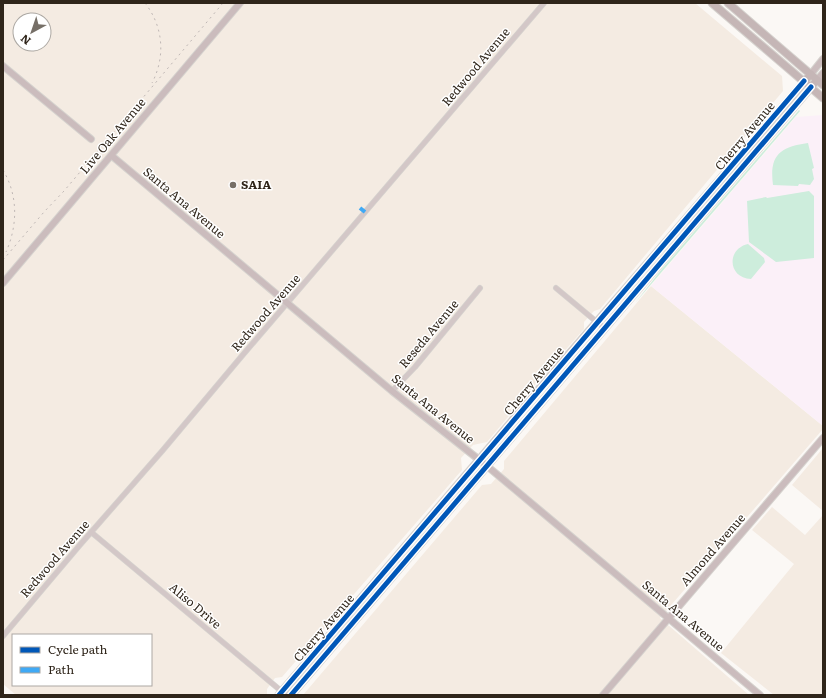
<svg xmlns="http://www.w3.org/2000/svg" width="826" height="698" font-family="Literata,serif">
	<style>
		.built { fill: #f4ebe2; fill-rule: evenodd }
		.education { fill: #fbf0f8 }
		.green { fill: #cdeddc }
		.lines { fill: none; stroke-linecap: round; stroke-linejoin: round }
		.street-casing { stroke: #d5d2ce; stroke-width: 6 }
		.secondary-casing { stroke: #d5d2ce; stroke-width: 8 }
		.primary-casing { stroke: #d5d2ce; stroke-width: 9 }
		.street { stroke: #d3c7c7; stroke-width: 4.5 }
		.secondary { stroke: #cbbcbd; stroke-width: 6 }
		.primary { stroke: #c5b6b6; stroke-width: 7 }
		.rail { stroke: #bfb7b5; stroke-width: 1; stroke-dasharray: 2 4; stroke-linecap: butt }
		.quiet { stroke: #3fa9f5; stroke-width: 4; stroke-dasharray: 8 4; stroke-linecap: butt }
		.cycleway-casing { stroke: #fff; stroke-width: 8 }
		.cycleway { stroke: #0057b8; stroke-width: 5 }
		.poi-dot { fill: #766f67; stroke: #fff; stroke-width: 1.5 }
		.labels { text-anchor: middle; stroke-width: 3; stroke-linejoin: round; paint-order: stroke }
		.street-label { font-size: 12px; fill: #2f251a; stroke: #fff }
		.poi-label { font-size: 12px; font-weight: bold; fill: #2f251a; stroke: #fff; text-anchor: start }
	</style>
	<rect width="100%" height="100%" fill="#fbf8f5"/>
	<path class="built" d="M3,3H695L782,76L783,91L600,309L594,311L584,322V329L544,374L487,442L473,445L461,458L462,470L282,677L275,678L267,689V695H16L3,684ZM20,20H44V44H20ZM13,635H151V685H13Z
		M651,286L823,426V429L660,618L749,695H303L482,485L491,484L504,469V461Z
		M823,448V511L792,485Z
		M772,507L805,535L823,515V695H774L721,653L794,564L752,530Z"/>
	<path class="education" d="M823,115V426L651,286L796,117Z"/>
	<path class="green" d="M799,110L800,111L635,303L661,270Z
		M808,143L814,168L812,169L814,179L810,185L799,184L798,186L773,185C769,155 780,147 808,143Z
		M809,191L814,196V258L776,262L749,242L747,201L766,197L767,198Z
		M748,244L764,258L765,262L751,279C728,278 726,249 748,244Z"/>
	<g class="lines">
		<g class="street-casing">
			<path id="street" d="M556,288L604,328
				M392,391L415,367L480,288
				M91,532L286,695
				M3,636L79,546L163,450L241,357L544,3"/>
		</g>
		<g class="secondary-casing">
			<path id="secondary" d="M3,66L91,139
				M811,74L823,59
				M817,80L823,73
				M112,156L392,391L487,466L760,695
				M3,283L240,3
				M603,695L823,438"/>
		</g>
		<g class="primary-casing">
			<path id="primary" d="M712,3L823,98
				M728,3L823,85
				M279,695L559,366L811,74
				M291,695L817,80"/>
		</g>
		<use href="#street" class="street"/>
		<use href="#secondary" class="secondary"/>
		<use href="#primary" class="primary"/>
		<path class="rail" d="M145,3C163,26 166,56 152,83
			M3,170C18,195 18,225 6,252
			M3,260L44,212L64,191L223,3"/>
		<path class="quiet" d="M360,208L365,212"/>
		<g class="cycleway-casing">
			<path id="cycleway" d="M279,695L804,81
				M291,695L811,87"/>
		</g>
		<use href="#cycleway" class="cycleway"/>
	</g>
	<circle class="poi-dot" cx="233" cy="185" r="4"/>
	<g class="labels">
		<g class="street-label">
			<text transform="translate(476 67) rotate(-50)" y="4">Redwood Avenue</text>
			<text transform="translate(113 136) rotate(-50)" y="4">Live Oak Avenue</text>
			<text transform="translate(745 136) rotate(-50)" y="4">Cherry Avenue</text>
			<text transform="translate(184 203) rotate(40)" y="4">Santa Ana Avenue</text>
			<text transform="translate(266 313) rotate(-49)" y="4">Redwood Avenue</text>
			<text transform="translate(429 334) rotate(-50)" y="4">Reseda Avenue</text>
			<text transform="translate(534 381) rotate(-50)" y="4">Cherry Avenue</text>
			<text transform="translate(433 409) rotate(39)" y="4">Santa Ana Avenue</text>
			<text transform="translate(713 550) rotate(-49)" y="4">Almond Avenue</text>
			<text transform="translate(55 559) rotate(-49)" y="4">Redwood Avenue</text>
			<text transform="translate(195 606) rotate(40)" y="4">Aliso Drive</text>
			<text transform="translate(683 616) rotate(40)" y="4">Santa Ana Avenue</text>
			<text transform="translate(324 628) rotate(-49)" y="4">Cherry Avenue</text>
		</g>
		<g class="poi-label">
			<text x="241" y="189">SAIA</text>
		</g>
	</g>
	<rect width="826" height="698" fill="none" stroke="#2f251a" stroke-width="8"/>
	<rect x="12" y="634" width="140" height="52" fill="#ffffff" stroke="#aca8a3"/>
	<rect x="20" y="647" width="20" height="6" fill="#0057b8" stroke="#aca8a3"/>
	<text x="48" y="654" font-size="12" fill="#2f251a">Cycle path</text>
	<rect x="20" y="667" width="20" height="6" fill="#3fa9f5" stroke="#aca8a3"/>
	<text x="48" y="674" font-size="12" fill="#2f251a">Path</text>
	<g transform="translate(32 32) rotate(220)"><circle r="19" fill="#ffffff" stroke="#aca8a3"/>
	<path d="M0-3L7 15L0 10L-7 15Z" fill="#766f67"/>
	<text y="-6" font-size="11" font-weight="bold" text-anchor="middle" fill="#2f251a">N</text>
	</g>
</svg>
